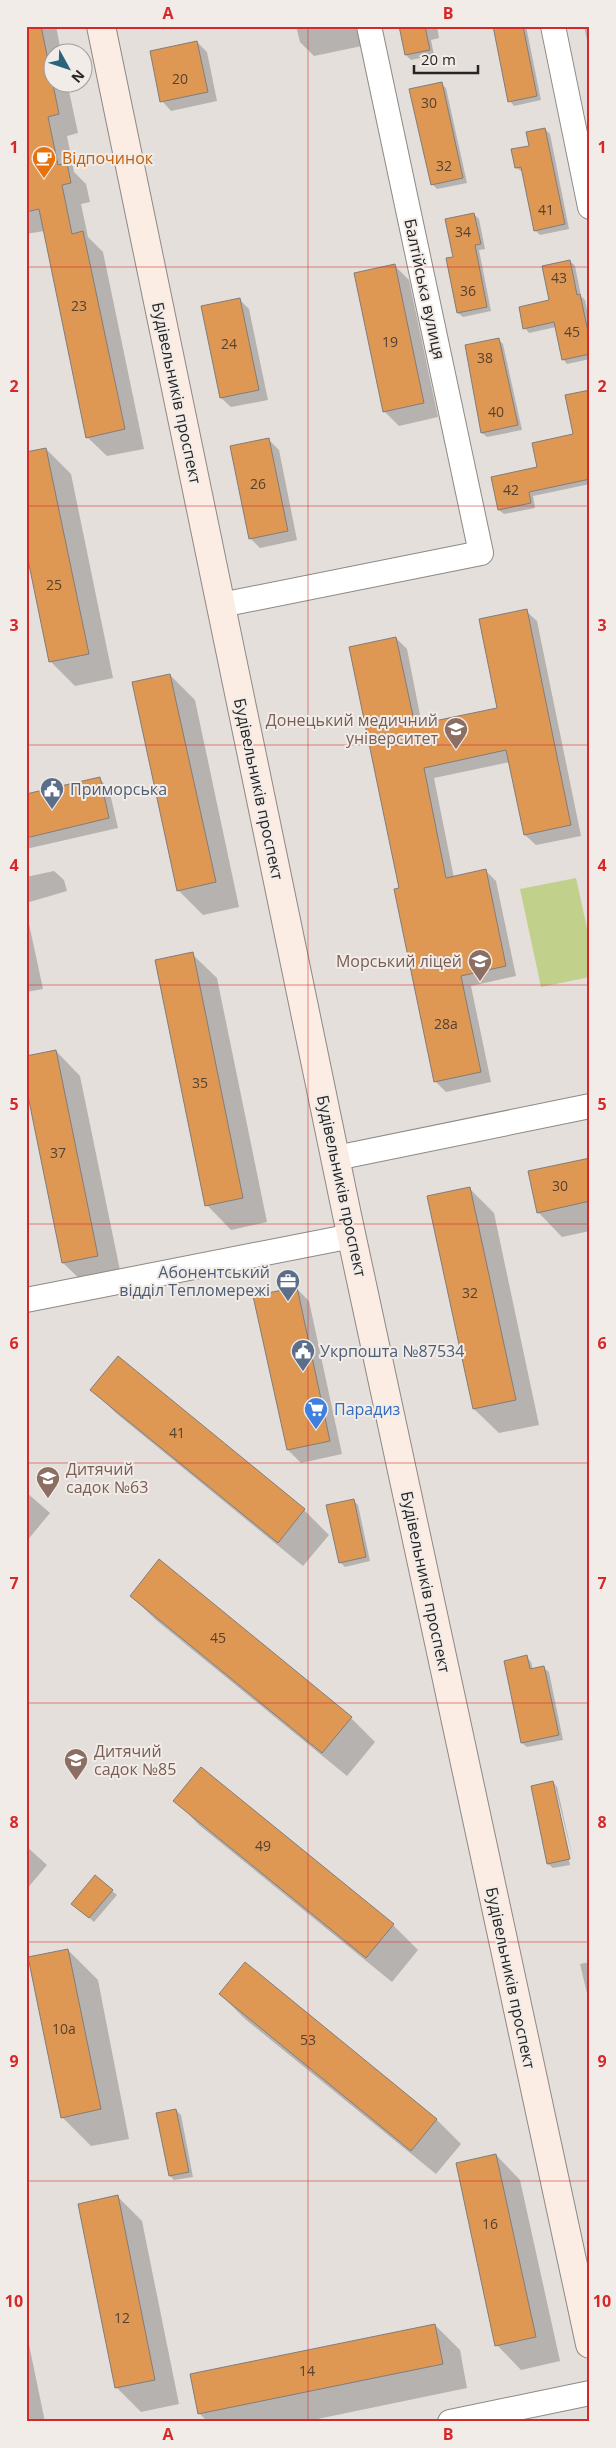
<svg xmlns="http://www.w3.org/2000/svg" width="616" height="2448" font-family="'Open Sans',sans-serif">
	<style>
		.green { fill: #c1d18c }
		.shadow { fill: #0003 }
		.building { fill: #df9754; stroke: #817d79 }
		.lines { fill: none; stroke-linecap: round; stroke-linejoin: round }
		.street-casing { stroke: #8d8985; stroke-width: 26 }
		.secondary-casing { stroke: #8d8985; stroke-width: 30 }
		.street { stroke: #fff; stroke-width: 24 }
		.secondary { stroke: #fbece4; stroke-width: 28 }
		.grid { fill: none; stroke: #d62828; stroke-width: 1; stroke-opacity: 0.55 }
		.labels { text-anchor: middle; stroke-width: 4; stroke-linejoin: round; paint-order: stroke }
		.number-label { font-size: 14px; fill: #554230 }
		.food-label { font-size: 16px; fill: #c56008; stroke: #f2ece8; text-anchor: start }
		.street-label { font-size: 16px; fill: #272524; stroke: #f2ece8 }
		.education-label { font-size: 16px; fill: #785e54; stroke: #f2ece8; text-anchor: end }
		.service-label { font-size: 16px; fill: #4e5e75; stroke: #f2ece8; text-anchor: start }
		.shop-label { font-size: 16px; fill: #366cbe; stroke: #f2ece8; text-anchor: start }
		.neatline { fill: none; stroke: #d62828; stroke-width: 2 }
		.grid-label { font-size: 16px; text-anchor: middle; font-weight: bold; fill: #d62828 }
	</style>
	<rect width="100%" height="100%" fill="#e4dfdb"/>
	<path class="green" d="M576,878L590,942V977L541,987L520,889Z"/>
	<path class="shadow" d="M26,26H56L61,52H52V82H67L78,133L67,136L74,172L86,184L90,202L81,204L88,237L103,252L144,449L107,456L87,437L44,231L26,234Z
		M296,26H358L362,46L314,56L300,42Z
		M400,26H437L439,38L431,40L434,55L411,60L406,55Z
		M494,26H526L541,100L514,106L510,101Z
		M584,26H590V55Z
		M197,42L207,52L217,101L171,111L162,101Z
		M441,84L446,88L467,183L437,189L432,184Z
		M545,129L550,134L569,229L540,235L535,230L523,172L516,168Z
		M474,214L479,219L485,249L479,250L491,311L463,317L458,313L454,258Z
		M570,261L575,266L581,296L585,300L590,325V359L567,364L563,359L556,327L529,333L525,328L551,301Z
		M394,265L409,280L438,417L399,426L384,411Z
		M239,299L249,309L268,400L231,407L221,398Z
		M498,340L503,344L522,430L487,437L482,433Z
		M590,392V484L533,496L535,508L504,514L499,510L538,468L574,435Z
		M269,440L279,450L297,540L260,548L250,538Z
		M46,449L71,474L113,678L75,686L51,662Z
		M526,611L537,621L581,836L536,845L525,835L510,762L434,778L454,878L486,871L496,881L516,976L471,986L491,1082L446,1092L435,1081L401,889L396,638L407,649L422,725L499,709Z
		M170,675L195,700L239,907L203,915L178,890Z
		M100,779L109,789L118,828L26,849V796Z
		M54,871L64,880L67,891L26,903V877Z
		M26,910L43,989L26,992Z
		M192,954L217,978L267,1222L231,1230L207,1205Z
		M56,1051L80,1076L122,1280L88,1287L63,1263L26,1080Z
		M590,1159V1231L562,1237L538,1212Z
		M469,1188L494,1213L539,1425L499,1433L474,1409Z
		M296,1288L309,1301L342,1454L301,1463L288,1450Z
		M118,1358L304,1510L329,1535L303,1566L117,1414L92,1390Z
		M26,1492L50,1513L26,1542Z
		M353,1500L358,1505L370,1561L345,1567L340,1562Z
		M131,1596L351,1718L375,1742L347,1776L156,1620Z
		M527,1657L531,1662L533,1670L544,1668L549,1672L563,1740L527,1747L522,1743L505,1662Z
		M201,1769L393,1925L418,1950L392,1982L199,1825L175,1800Z
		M553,1782L557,1787L574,1864L555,1786H553L570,1865L553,1868L548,1864Z
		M26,1846L47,1865L26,1890Z
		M112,1891L117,1895L94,1922L78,1908Z
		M68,1950L98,1980L129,2139L91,2146L62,2117Z
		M590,1962V2006L580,1964Z
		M220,1994L436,2119L461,2144L436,2174L245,2019Z
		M176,2110L181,2115L193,2177L174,2180L170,2176Z
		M496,2155L520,2180L560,2361L521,2370L497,2345Z
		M118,2197L142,2221L179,2404L141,2412L116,2387Z
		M435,2325L460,2350L467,2388L303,2422H208L199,2413Z
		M26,2330L45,2422H26Z"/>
	<path class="building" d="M26,26H41L59,114L48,117L58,165L67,163L71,183L62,185L72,234L83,231L125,429L86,438L39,209L26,212Z
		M399,26H425L430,50L405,55Z
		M493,26H523L537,96L508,102Z
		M197,41L208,92L160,102L150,51Z
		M442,82L463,178L431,185L409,89Z
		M545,128L565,224L534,231L521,167L515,168L511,149L529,146L526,132Z
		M474,213L481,244L475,245L487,307L457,313L446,258L453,257L445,219Z
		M570,260L577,295L580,294L590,341V354L562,360L554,322L523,329L519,307L549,300L542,266Z
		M395,264L424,403L383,412L354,273Z
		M240,298L259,390L220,398L201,306Z
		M499,338L518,425L481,433L465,345Z
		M590,390V479L529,492L531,503L498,510L491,477L537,467L532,443L573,434L565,395Z
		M269,438L288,531L249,539L230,446Z
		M46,448L89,654L49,662L26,550V452Z
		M527,609L571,825L524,835L506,750L424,768L446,878L486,869L506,966L461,976L481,1072L434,1082L394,889L399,888L349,647L396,637L415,725L497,708L479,619Z
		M170,674L216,882L177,891L132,682Z
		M100,777L109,818L26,838V794Z
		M193,952L243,1198L205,1206L155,960Z
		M56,1050L98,1256L62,1263L26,1086V1056Z
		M590,1158V1201L537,1213L528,1171Z
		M470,1187L516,1400L473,1409L427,1196Z
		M297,1287L330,1441L287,1450L253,1296Z
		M118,1356L305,1509L278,1543L90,1390Z
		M354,1499L366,1557L339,1563L326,1505Z
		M159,1559L352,1717L322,1753L130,1596Z
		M527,1655L530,1669L544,1666L559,1735L521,1743L504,1661Z
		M201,1767L394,1924L366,1958L173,1801Z
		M553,1781L570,1859L547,1864L531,1786Z
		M95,1875L113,1890L89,1918L71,1904Z
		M68,1949L101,2109L61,2118L28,1957Z
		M245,1962L437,2119L411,2151L219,1994Z
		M176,2109L189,2172L169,2176L156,2113Z
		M496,2154L536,2337L495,2346L456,2163Z
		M118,2195L155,2380L115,2388L78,2204Z
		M435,2324L443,2364L198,2414L190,2374Z"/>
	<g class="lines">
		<g class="street-casing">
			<path id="street" d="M553,26L590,207
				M221,605L481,553L369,26
				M336,1158L590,1106
				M26,1300L352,1236
				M450,2422L590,2393"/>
		</g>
		<g class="secondary-casing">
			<path id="secondary" d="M101,26L347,1215L590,2344"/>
		</g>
		<use href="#street" class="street"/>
		<use href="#secondary" class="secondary"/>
	</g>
	<path class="grid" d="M308,26V2422M26,267H590M26,506H590M26,745H590M26,985H590M26,1224H590M26,1463H590M26,1703H590M26,1942H590M26,2181H590"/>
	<defs>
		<g id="cafe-pin" transform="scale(1.25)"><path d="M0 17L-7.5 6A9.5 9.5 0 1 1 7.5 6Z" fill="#e8710a" stroke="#f2ece8"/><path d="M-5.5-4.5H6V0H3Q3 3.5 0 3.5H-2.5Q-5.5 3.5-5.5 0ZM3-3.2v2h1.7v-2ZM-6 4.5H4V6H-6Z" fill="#fff"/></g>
		<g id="university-pin" transform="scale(1.25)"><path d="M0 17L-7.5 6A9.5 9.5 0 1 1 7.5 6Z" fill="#8d6e63" stroke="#f2ece8"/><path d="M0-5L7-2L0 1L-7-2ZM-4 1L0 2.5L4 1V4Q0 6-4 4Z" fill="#fff"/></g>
		<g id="civic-pin" transform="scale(1.25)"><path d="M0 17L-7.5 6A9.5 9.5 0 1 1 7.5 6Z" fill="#5c6f8a" stroke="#f2ece8"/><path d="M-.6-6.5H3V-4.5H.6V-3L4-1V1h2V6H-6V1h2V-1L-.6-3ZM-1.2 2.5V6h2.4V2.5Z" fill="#fff"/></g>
		<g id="school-pin" transform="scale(1.25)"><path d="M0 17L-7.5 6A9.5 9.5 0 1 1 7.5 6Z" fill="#8d6e63" stroke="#f2ece8"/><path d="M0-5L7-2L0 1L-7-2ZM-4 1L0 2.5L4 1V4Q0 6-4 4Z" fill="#fff"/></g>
		<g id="office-pin" transform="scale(1.25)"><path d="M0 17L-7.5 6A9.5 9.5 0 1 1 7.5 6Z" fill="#5c6f8a" stroke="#f2ece8"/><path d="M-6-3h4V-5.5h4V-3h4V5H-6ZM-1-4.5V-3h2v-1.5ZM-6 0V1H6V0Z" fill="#fff"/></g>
		<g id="supermarket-pin" transform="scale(1.25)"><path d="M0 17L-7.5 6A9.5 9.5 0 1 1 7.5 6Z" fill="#3f7fe0" stroke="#f2ece8"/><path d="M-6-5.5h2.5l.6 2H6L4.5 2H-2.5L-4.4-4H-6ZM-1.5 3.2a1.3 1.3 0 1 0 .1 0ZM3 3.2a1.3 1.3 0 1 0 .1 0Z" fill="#fff"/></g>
	</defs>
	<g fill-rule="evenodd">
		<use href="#cafe-pin" x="44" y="158"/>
		<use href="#university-pin" x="456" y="729"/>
		<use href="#civic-pin" x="52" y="789"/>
		<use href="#school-pin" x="480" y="961"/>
		<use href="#office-pin" x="288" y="1281"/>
		<use href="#civic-pin" x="303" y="1351"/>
		<use href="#supermarket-pin" x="316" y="1409"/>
		<use href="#school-pin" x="48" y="1478"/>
		<use href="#school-pin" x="76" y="1760"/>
	</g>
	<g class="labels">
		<g class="number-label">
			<text x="180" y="84">20</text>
			<text x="429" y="108">30</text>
			<text x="444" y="171">32</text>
			<text x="546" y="215">41</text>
			<text x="463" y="237">34</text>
			<text x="559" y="283">43</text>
			<text x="468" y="296">36</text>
			<text x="79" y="311">23</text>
			<text x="572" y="337">45</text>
			<text x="390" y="347">19</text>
			<text x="229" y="349">24</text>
			<text x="485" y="363">38</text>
			<text x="496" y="417">40</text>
			<text x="258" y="489">26</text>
			<text x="511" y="495">42</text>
			<text x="54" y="590">25</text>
			<text x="446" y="1029">28а</text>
			<text x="200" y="1088">35</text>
			<text x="58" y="1158">37</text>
			<text x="560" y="1191">30</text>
			<text x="470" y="1298">32</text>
			<text x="177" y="1438">41</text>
			<text x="218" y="1643">45</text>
			<text x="263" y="1851">49</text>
			<text x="64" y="2034">10а</text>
			<text x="308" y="2045">53</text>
			<text x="490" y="2229">16</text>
			<text x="122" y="2323">12</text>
			<text x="307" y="2376">14</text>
		</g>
		<g class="food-label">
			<text x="62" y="164">Відпочинок</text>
		</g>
		<g class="street-label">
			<text transform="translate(425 289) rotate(78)" y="6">Балтійська вулиця</text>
			<text transform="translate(177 393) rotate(78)" y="6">Будівельників проспект</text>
			<text transform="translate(259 789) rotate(78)" y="6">Будівельників проспект</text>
			<text transform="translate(342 1186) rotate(78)" y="6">Будівельників проспект</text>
			<text transform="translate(426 1582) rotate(78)" y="6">Будівельників проспект</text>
			<text transform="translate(511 1978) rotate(78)" y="6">Будівельників проспект</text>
		</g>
		<g class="education-label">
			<text x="438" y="726">Донецький медичний<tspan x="438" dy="18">університет</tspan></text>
			<text x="462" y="967">Морський ліцей</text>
			<text x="66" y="1475" text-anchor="start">Дитячий<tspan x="66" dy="18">садок №63</tspan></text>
			<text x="94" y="1757" text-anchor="start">Дитячий<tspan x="94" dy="18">садок №85</tspan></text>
		</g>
		<g class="service-label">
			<text x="70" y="795">Приморська</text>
			<text x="270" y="1278" text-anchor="end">Абонентський<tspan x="270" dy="18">відділ Тепломережі</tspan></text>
			<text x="320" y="1357">Укрпошта №87534</text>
		</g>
		<g class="shop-label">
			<text x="334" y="1415">Парадиз</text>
		</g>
	</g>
	<rect width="616" height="2448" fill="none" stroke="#f2ece8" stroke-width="55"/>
	<g transform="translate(68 68) rotate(130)"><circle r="24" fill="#f2ece8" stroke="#a19c9a"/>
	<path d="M0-4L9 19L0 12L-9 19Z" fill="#2b637d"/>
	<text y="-8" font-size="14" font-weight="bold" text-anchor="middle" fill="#272524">N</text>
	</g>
	<path d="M414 65v8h64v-8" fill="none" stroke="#272524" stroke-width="2.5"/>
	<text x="421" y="65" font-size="15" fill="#272524" stroke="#f2ece8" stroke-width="4" paint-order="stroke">20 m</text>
	<rect x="28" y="28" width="560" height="2392" class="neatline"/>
	<g class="grid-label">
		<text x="168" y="19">A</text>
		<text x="448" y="19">B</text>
		<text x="14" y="153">1</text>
		<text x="602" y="153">1</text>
		<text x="14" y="392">2</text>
		<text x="602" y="392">2</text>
		<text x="14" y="631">3</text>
		<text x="602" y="631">3</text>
		<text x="14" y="871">4</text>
		<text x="602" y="871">4</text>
		<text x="14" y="1110">5</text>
		<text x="602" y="1110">5</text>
		<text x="14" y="1349">6</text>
		<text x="602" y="1349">6</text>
		<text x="14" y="1589">7</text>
		<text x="602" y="1589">7</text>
		<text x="14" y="1828">8</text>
		<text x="602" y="1828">8</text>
		<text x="14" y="2067">9</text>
		<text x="602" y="2067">9</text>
		<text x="14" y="2307">10</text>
		<text x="602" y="2307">10</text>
		<text x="168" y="2440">A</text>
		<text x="448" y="2440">B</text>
	</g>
</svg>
